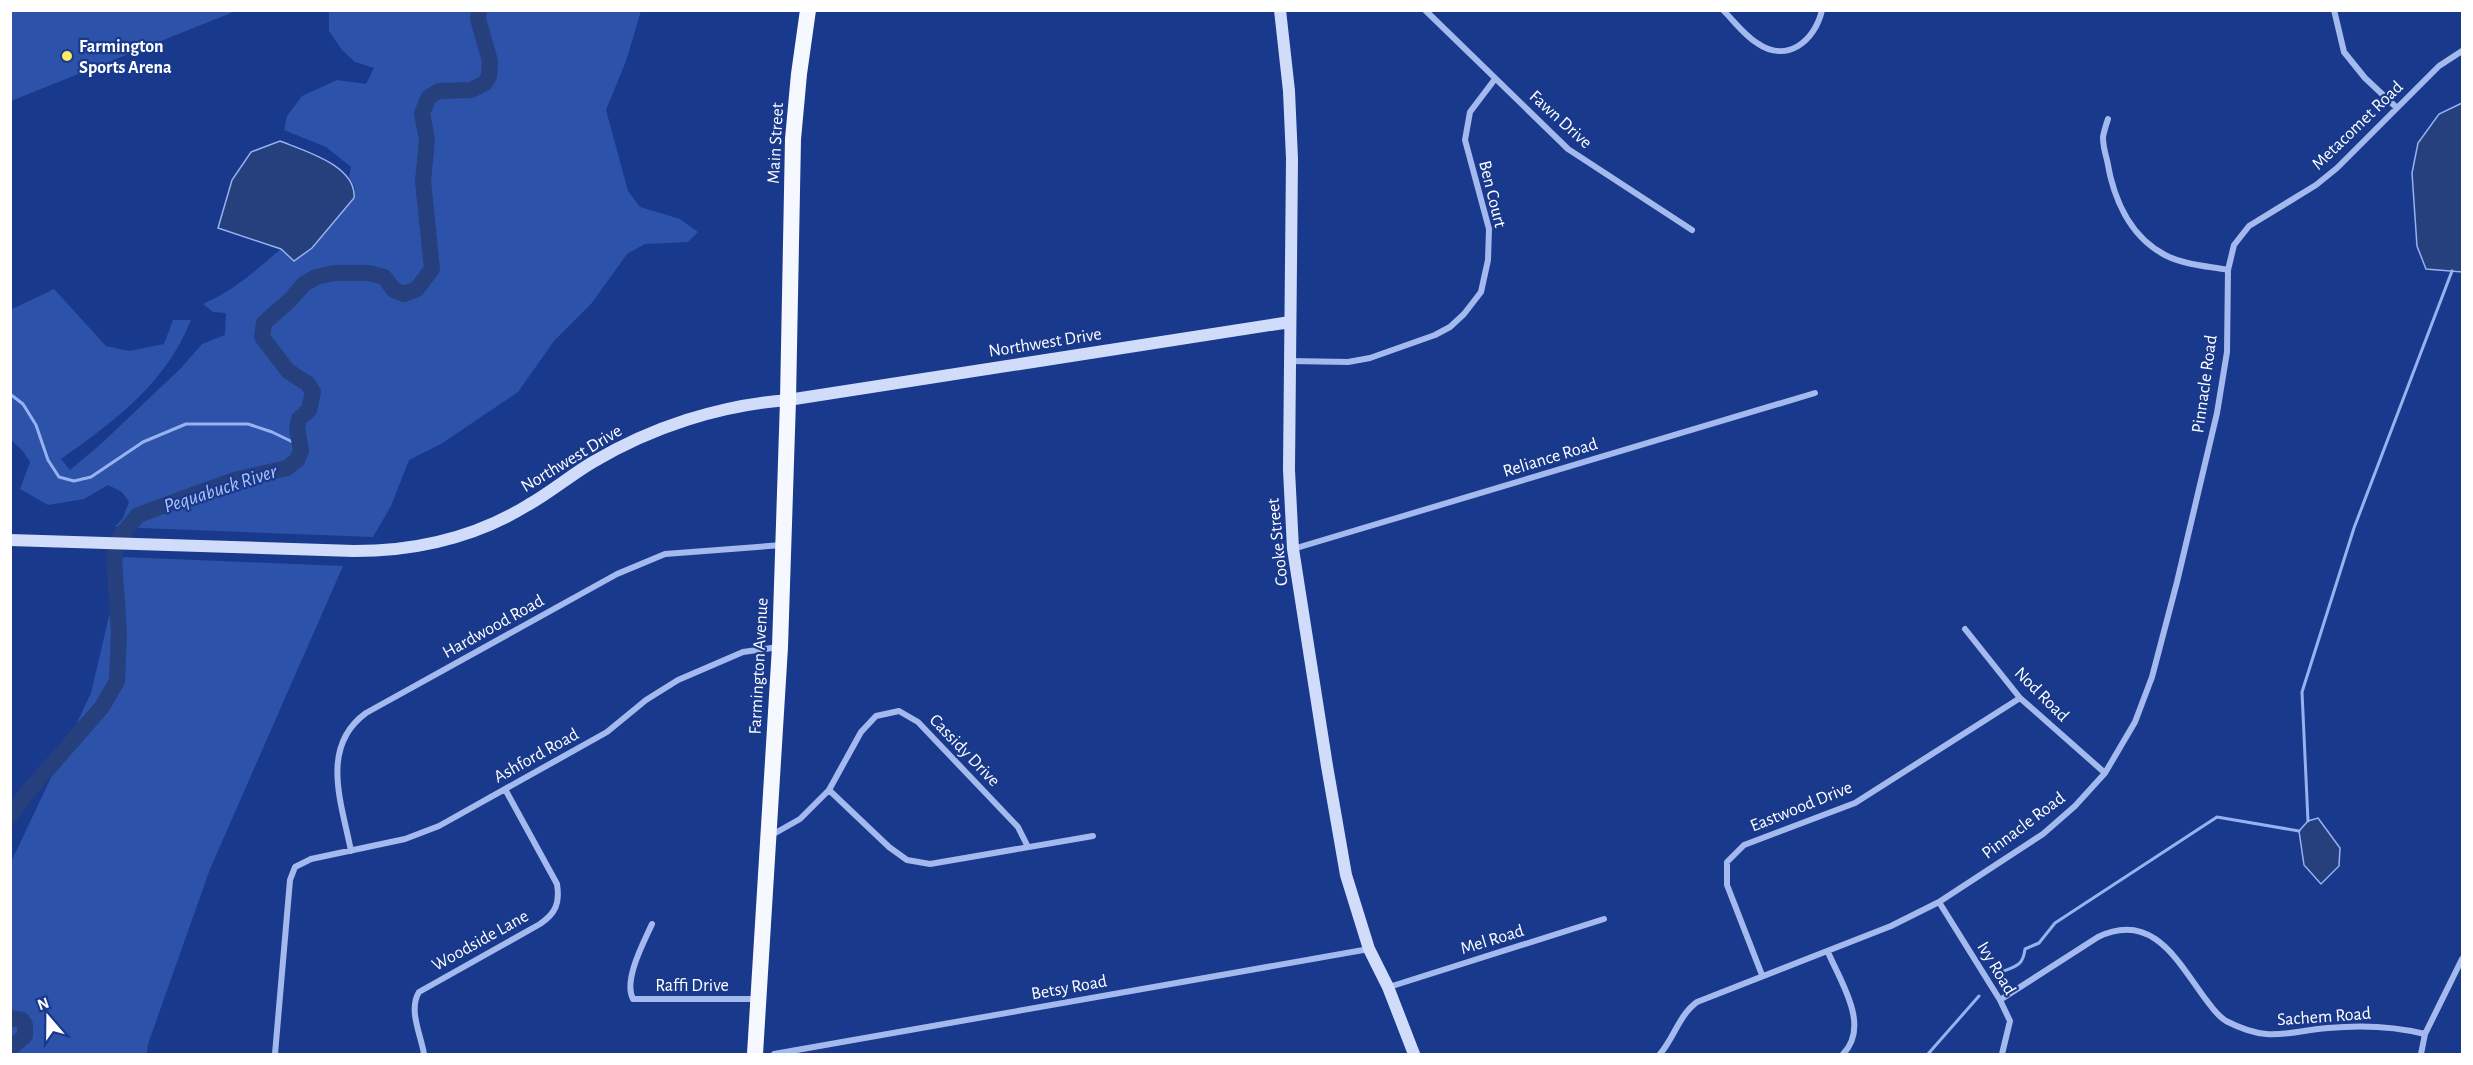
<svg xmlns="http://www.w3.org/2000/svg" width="2473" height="1065" font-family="'Alegreya Sans',sans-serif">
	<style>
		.green { fill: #2c52aa }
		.water { fill: #263f7d; stroke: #97b2f0; stroke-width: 1.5 }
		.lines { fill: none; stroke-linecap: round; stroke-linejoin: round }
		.stream { stroke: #97b2f0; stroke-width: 3 }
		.river { stroke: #263f7d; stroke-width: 16 }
		.minor { stroke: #a4baee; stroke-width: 6 }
		.secondary { stroke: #d1dcfa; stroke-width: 12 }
		.trunk { stroke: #f5f8ff; stroke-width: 16 }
		.poi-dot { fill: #ffea61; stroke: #19398c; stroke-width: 2 }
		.labels { text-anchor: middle; stroke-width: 4.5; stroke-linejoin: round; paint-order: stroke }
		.poi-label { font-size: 18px; font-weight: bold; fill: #fff; stroke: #19398c; text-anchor: start }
		.street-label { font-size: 18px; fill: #fff; stroke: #19398c }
		.water-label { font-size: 20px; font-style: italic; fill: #b0c5f5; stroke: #19398c }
	</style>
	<rect width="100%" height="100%" fill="#19398c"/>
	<path class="green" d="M11,10H236V11L11,101Z
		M329,11H641L626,61L606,110L628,191L640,207L680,219L698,232L688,242L645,244L627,254L591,304L554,341L518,392L441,444L409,460L391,506L373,537L115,527L123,518L129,502L122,492L108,485L84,499L48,505L20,489L30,462L22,450L11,440L10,310L54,289L106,346L129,351L164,344L173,320H191C166,383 115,421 61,459L70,470L102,443L181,368L202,344L225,335L226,313L213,312L203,304C238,288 252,273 281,249L293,261L354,198L355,188L349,177L351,167L326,147L284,130L287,116L302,96L337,80L366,84L374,68L355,62L342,50L329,31Z
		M123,557L343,566L210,869L148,1044L147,1054H11V862L91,693Z"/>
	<path class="water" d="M2462,103V272L2426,269L2417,246L2412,173L2418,143L2439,114Z
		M280,141C305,151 357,166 354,198L312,248L294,261L281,249L218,228L232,180L251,152Z
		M2318,818L2340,848L2339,866L2321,884L2304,865L2299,831L2308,821Z"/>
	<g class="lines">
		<path class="stream" d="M10,394L23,404L36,425L48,460L59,477L74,481L91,477L143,442L186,424H248L272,432L301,446
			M2308,821L2302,692L2354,528L2452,271
			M2001,972C2016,966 2023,966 2025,949L2039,943L2055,923L2217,817L2299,831
			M1928,1054L1979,996"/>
		<path class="river" d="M10,816L26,794L102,707L117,681L119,632L114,559L115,547L120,537L138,515L234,480L287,468L297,460L301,451L297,428L299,419L309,410L313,392L308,384L288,371L262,337L264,323L290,300L304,284L316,277L334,273H369L384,277L394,290L404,294L417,289L432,269L423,181L427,140L422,113L429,97L439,91L471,90L485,83L489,76L490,61L478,19L479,10
			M10,1018L22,1020L25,1025V1036L10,1048"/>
		<path class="minor" d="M1425,10L1568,149L1692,230
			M1723,10C1734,21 1744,35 1757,43C1787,64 1815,41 1822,10
			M2334,10L2344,52L2365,78L2397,108
			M2108,119C2106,125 2104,131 2103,137C2103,144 2105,153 2107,160C2113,197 2129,236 2165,255C2184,265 2207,266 2228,270
			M1290,361L1348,362L1370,358L1435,335L1450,327L1464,314L1481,292L1488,260L1489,229L1465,140L1470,112L1495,79
			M1293,549L1815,393
			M1965,629L2020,698L2105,773
			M829,790L861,732L876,716L899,711L918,722L1018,827L1028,847
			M770,836L800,819L829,790L889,847L907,860L930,864L1093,836
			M351,851C342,804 319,747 366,713L617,574L665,554L782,545
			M1939,902L2000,1000L2010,1021L2002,1054
			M652,924C644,942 623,980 633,999H758
			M1828,952C1840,981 1871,1026 1843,1054
			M1762,975L1727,885V862L1744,845L1855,803L2020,698
			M1389,987L1604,919
			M2000,1000L2098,937C2152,911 2177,960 2204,997C2211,1006 2216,1015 2226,1021C2269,1043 2284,1032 2328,1028C2360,1025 2393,1026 2425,1034
			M275,1054L290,880L295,867L311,859L405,839L439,826L607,732L646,700L678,680L743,652L779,647
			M424,1054C421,1035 408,1010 419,992L540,924C556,913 560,903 557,884L505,789
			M774,1054L1369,949
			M1660,1054C1674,1038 1679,1015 1697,1002L1891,926L1939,902L2043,834L2075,806L2105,773L2135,722L2152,677L2177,582L2217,413L2227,352L2228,270L2234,245L2249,226L2316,185L2337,168L2439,66L2462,51
			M2421,1054L2425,1034L2462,959"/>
		<path class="secondary" d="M1280,10L1289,91L1292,159L1289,470L1293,549L1327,766L1346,875L1369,949L1388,987L1414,1054
			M10,540L354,551C417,551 474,538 528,505C551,492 571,475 593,462C652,427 720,405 788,400L1290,322"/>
		<path class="trunk" d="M755,1054L780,647L788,400L793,139L799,74L808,10"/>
	</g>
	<circle class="poi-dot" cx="67" cy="56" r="6"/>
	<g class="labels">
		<g class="poi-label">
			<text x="79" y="52">Farmington<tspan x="79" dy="21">Sports Arena</tspan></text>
		</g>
		<g class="street-label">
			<text transform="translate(1561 119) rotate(42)" y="6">Fawn Drive</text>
			<text transform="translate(2357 125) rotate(-44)" y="6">Metacomet Road</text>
			<text transform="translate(775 143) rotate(-87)" y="6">Main Street</text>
			<text transform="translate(1493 194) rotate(76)" y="6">Ben Court</text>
			<text transform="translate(1045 342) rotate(-9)" y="6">Northwest Drive</text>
			<text transform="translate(2204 384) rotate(-82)" y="6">Pinnacle Road</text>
			<text transform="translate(1550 457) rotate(-17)" y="6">Reliance Road</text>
			<text transform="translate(571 458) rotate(-31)" y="6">Northwest Drive</text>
			<text transform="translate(1277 542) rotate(-96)" y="6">Cooke Street</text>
			<text transform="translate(493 626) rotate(-29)" y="6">Hardwood Road</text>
			<text transform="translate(758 666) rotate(-87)" y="6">Farmington Avenue</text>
			<text transform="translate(2042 694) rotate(45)" y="6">Nod Road</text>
			<text transform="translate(965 750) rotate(46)" y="6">Cassidy Drive</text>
			<text transform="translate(536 755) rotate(-29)" y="6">Ashford Road</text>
			<text transform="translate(1801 806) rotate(-22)" y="6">Eastwood Drive</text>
			<text transform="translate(2023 825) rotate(-37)" y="6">Pinnacle Road</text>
			<text transform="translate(1492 939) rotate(-17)" y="6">Mel Road</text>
			<text transform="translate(480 940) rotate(-29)" y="6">Woodside Lane</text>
			<text transform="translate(1997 968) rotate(59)" y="6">Ivy Road</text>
			<text x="692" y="991">Raffi Drive</text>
			<text transform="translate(1069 987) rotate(-10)" y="6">Betsy Road</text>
			<text transform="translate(2324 1016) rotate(-4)" y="6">Sachem Road</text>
		</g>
		<g class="water-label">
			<text transform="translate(220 488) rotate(-18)" y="7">Pequabuck River</text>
		</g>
	</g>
	<rect width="2473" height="1065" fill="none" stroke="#ffffff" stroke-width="24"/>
	<g transform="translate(48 1017) rotate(340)" stroke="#19398c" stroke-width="4.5" paint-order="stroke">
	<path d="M0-4.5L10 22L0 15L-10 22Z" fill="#ffffff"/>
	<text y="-9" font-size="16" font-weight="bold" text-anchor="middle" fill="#ffffff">N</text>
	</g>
</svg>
